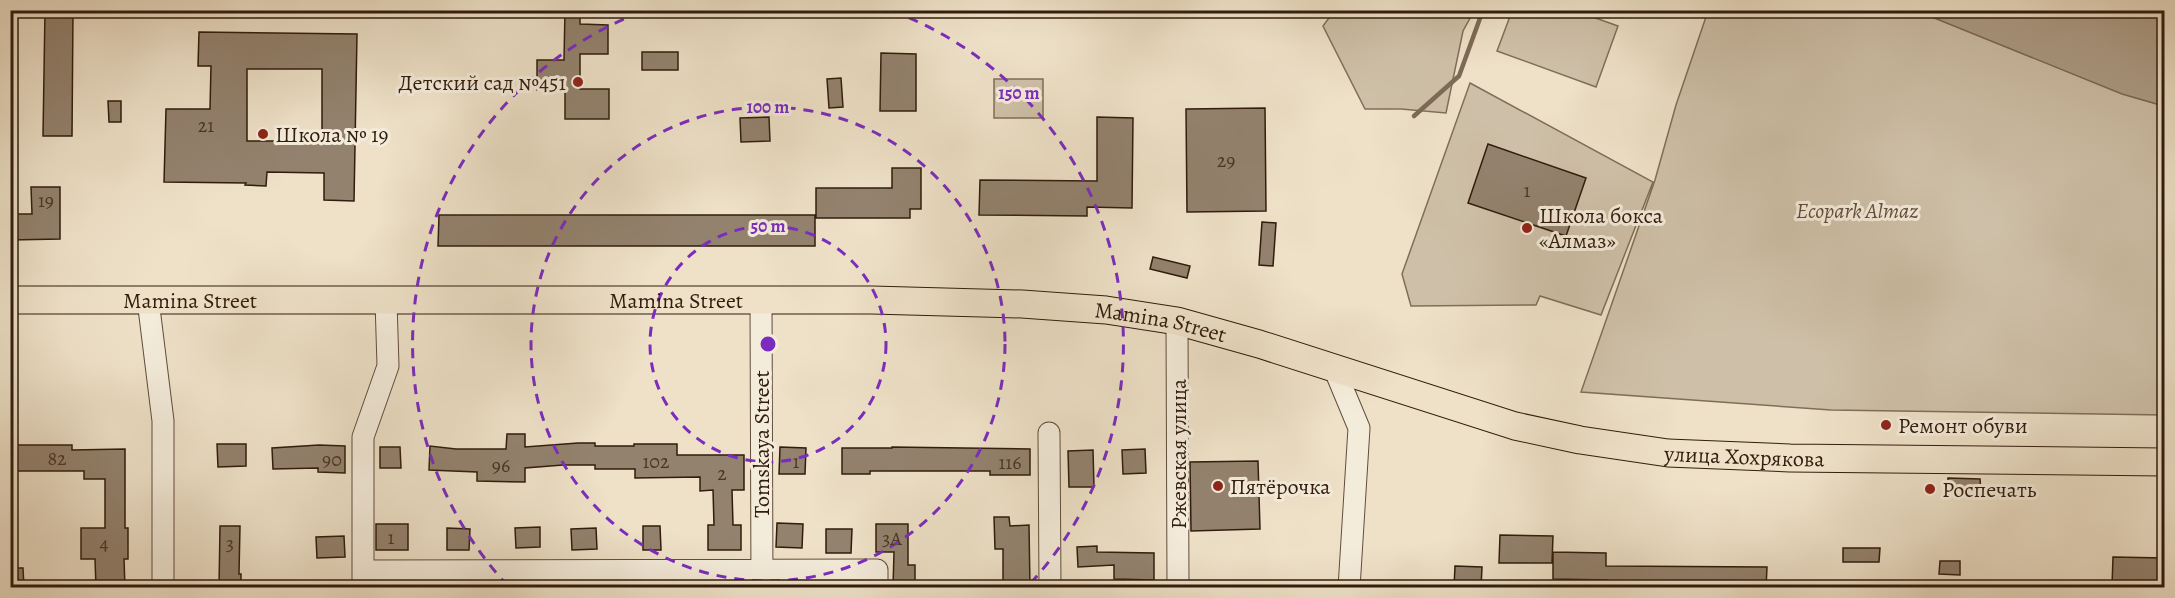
<svg xmlns="http://www.w3.org/2000/svg" width="2175" height="598" font-family="Alegreya,serif">
	<style>
		.green { fill: #cec0a8; stroke: #806e5a; stroke-width: 1.5 }
		.water { fill: #ae9e88; stroke: #7c6a57; stroke-width: 1.5 }
		.lines { fill: none; stroke-linecap: round; stroke-linejoin: round }
		.stream { stroke: #7c6a57; stroke-width: 4.5 }
		.building { fill: #93826e; stroke: #311c0d; stroke-width: 1.5; fill-rule: evenodd }
		.minor-casing { stroke: #604d3c; stroke-width: 23 }
		.major-casing { stroke: #311c0d; stroke-width: 29 }
		.minor { stroke: #f4ecdb; stroke-width: 21 }
		.major { stroke: #eee1c8; stroke-width: 27 }
		.ring { fill: none; stroke: #7b2cbf; stroke-width: 3; stroke-dasharray: 10 8 }
		.poi-dot { fill: #8f2418; stroke: #f4ecdb; stroke-width: 2 }
		.labels { text-anchor: middle; stroke-width: 6; stroke-linejoin: round; paint-order: stroke }
		.number-label { font-size: 20px; fill: #4a3625 }
		.poi-label { font-size: 22px; fill: #311c0d; stroke: #f4ecdb; text-anchor: start }
		.park-label { font-size: 22px; font-style: italic; fill: #604d3c; stroke: #f4ecdb }
		.street-label { font-size: 22px; fill: #311c0d; stroke: #f4ecdb }
		.centre { fill: #7b2cbf; stroke: #f4ecdb; stroke-width: 3 }
		.ring-label { font-size: 18px; text-anchor: middle; font-weight: bold; fill: #7b2cbf; stroke: #f4ecdb; stroke-width: 6; stroke-linejoin: round; paint-order: stroke }
	</style>
	<rect width="100%" height="100%" fill="#eee1c8"/>
	<filter id="stains"><feTurbulence type="fractalNoise" baseFrequency=".00333" numOctaves="4"/><feColorMatrix values="0 0 0 0 .2 0 0 0 0 .09 0 0 0 0 .02 0 0 0 .5 -.17"/></filter>
	<radialGradient id="worn" r=".72"><stop offset=".6" stop-color="#630" stop-opacity="0"/><stop offset="1" stop-color="#630" stop-opacity=".3"/></radialGradient>
	<path class="green" d="M1334,11H1370L1388,14L1386,11H1474L1463,31L1446,113L1401,109H1365L1323,26Z
		M1512,11H1576L1618,26L1596,87L1497,51Z
		M1708,11H1918L2133,97L2164,106V415L1831,410L1581,392L1655,180L1676,105Z
		M994,79H1043V118H994Z
		M1470,83L1653,182L1601,315L1540,296L1536,305L1411,306L1402,274Z"/>
	<path class="water" d="M1917,11H2164V106L2122,94Z"/>
	<g class="lines">
		<path class="stream" d="M1414,116L1459,76L1483,10"/>
	</g>
	<path class="building" d="M45,10H73L72,136H43Z
		M565,10H580V24L608,25V54H580V89H609V119H565V90H537V60H564Z
		M199,32L357,34L354,201L324,200V173L267,172L266,186L245,185L246,183L164,182L166,109H210L211,66H198ZM247,69H322V141H247Z
		M642,52H678V70H642Z
		M881,53L916,54V111H880Z
		M841,78L843,107L829,108L827,79Z
		M108,101H121V122H109Z
		M1265,108L1266,211L1187,212L1186,109Z
		M769,117L770,141L741,142L740,118Z
		M1097,117L1133,118L1132,208L1087,207V216L979,215L980,180L1097,181Z
		M1488,144L1586,178L1566,236L1468,203Z
		M892,168H921V209H910V218H816V188H892Z
		M31,187H60V239L10,240V214H32Z
		M439,215H815V246H438Z
		M1262,222L1276,223L1273,266L1259,265Z
		M1153,257L1190,266L1187,278L1150,269Z
		M507,434H525V447L578,443H595V446H634V444H677V455H744V490H732L733,525H741V550H708V525H714L713,490L700,491V477L635,478V469H595V465H563L525,468V482L477,481V472L429,470L430,446L456,449H506Z
		M217,444H246V466L218,467Z
		M10,445H72V450L125,449V528H128V559H124L125,588H96L95,559H81V528H105V479H84V471H10Z
		M319,445L345,446V473L318,472V468L273,469L272,448Z
		M380,447H400L401,468H380Z
		M780,447L806,448L805,474H779Z
		M892,447L1030,449V475H990V471H870V474H842V448H892Z
		M1145,449L1146,473L1123,474L1122,450Z
		M1093,450L1094,487H1069L1068,451Z
		M1258,461L1260,529L1191,531L1190,462Z
		M1948,478L1980,479L1981,492L1948,491Z
		M994,517H1009L1010,526L1029,525L1030,588H1003V549H995Z
		M777,523L803,524L802,548L776,547Z
		M376,524H408V550H376Z
		M876,524H908V565H915V588H893L894,552H876Z
		M220,526H240L239,574H241V588H219Z
		M643,526H660L661,550H643Z
		M540,527V547L516,548L515,528Z
		M447,528L470,529L469,550H447Z
		M596,528L597,549L572,550L571,529Z
		M826,529H852L851,553H826Z
		M1500,535L1553,536L1552,563H1499Z
		M344,536L345,557L317,558L316,537Z
		M1097,546V552L1154,553V580L1114,579V565L1078,567L1077,547Z
		M1843,548H1880L1879,562H1843Z
		M1553,552L1606,553V566L1767,567L1766,588H1607V580L1553,579Z
		M2113,557L2164,558V587L2112,586Z
		M1940,561H1960V575L1939,574Z
		M1455,566L1482,567L1481,588H1454Z
		M10,568H23L24,588H10Z"/>
	<g class="lines">
		<g class="minor-casing">
			<path id="minor" d="M148,300L163,421V588
				M761,300L762,588
				M1177,321L1178,588
				M1334,368L1359,428L1349,588
				M1049,433L1050,588
				M363,571L877,570V588
				M363,588V437L388,366L386,301"/>
		</g>
		<g class="major-casing">
			<g id="major">
				<path id="s1" d="M10,300H872L1022,304L1106,310L1177,321L1259,344L1515,426L1580,440L1668,453L1790,458L2164,462"/>
			</g>
		</g>
		<use href="#minor" class="minor"/>
		<use href="#major" class="major"/>
	</g>
	<g class="ring">
		<circle cx="768" cy="344" r="118"/>
		<circle cx="768" cy="344" r="237"/>
		<path d="M508 586A355 355 0 0 1 644 11M892 11A355 355 0 0 1 1028 586"/>
	</g>
	<g class="poi-dot">
		<circle cx="578" cy="82" r="6"/>
		<circle cx="263" cy="134" r="6"/>
		<circle cx="1527" cy="228" r="6"/>
		<circle cx="1886" cy="425" r="6"/>
		<circle cx="1218" cy="486" r="6"/>
		<circle cx="1930" cy="489" r="6"/>
	</g>
	<g class="labels">
		<g class="number-label">
			<text x="206" y="132">21</text>
			<text x="1226" y="167">29</text>
			<text x="1527" y="197">1</text>
			<text x="46" y="207">19</text>
			<text x="57" y="465">82</text>
			<text x="332" y="466">90</text>
			<text x="656" y="468">102</text>
			<text x="796" y="468">1</text>
			<text x="1010" y="469">116</text>
			<text x="501" y="472">96</text>
			<text x="722" y="480">2</text>
			<text x="391" y="544">1</text>
			<text x="892" y="545">3А</text>
			<text x="104" y="550">4</text>
			<text x="230" y="550">3</text>
		</g>
		<g class="poi-label">
			<text x="566" y="90" text-anchor="end">Детский сад №451</text>
			<text x="275" y="142">Школа № 19</text>
			<text x="1539" y="223">Школа бокса<tspan x="1539" dy="25">«Алмаз»</tspan></text>
			<text x="1898" y="433">Ремонт обуви</text>
			<text x="1230" y="494">Пятёрочка</text>
			<text x="1942" y="497">Роспечать</text>
		</g>
		<g class="park-label">
			<text x="1857" y="218">Ecopark Almaz</text>
		</g>
		<g class="street-label">
			<text dy="8" stroke="none"><textPath href="#s1" startOffset="180">Mamina Street</textPath></text>
			<text dy="8" stroke="none"><textPath href="#s1" startOffset="666">Mamina Street</textPath></text>
			<text dy="8" stroke="none"><textPath href="#s1" startOffset="1152">Mamina Street</textPath></text>
			<text transform="translate(761 444) rotate(-90)" y="8">Tomskaya Street</text>
			<text transform="translate(1178 454) rotate(-90)" y="8">Ржевская улица</text>
			<text dy="8" stroke="none"><textPath href="#s1" startOffset="1754">улица Хохрякова</textPath></text>
		</g>
	</g>
	<circle cx="768" cy="344" r="9" class="centre"/>
	<g class="ring-label">
		<text x="1019" y="99">150 m</text>
		<text x="768" y="113">100 m</text>
		<text x="768" y="232">50 m</text>
	</g>
	<rect width="2175" height="598" fill="none" stroke="#eee1c8" stroke-width="36"/>
	<rect x="12" y="12" width="2151" height="574" fill="none" stroke="#311c0d" stroke-width="3"/>
	<rect x="18" y="18" width="2139" height="562" fill="none" stroke="#311c0d" stroke-width="1.5"/>
	<rect width="100%" height="100%" filter="url(#stains)"/>
	<rect width="100%" height="100%" fill="url(#worn)"/>
</svg>
